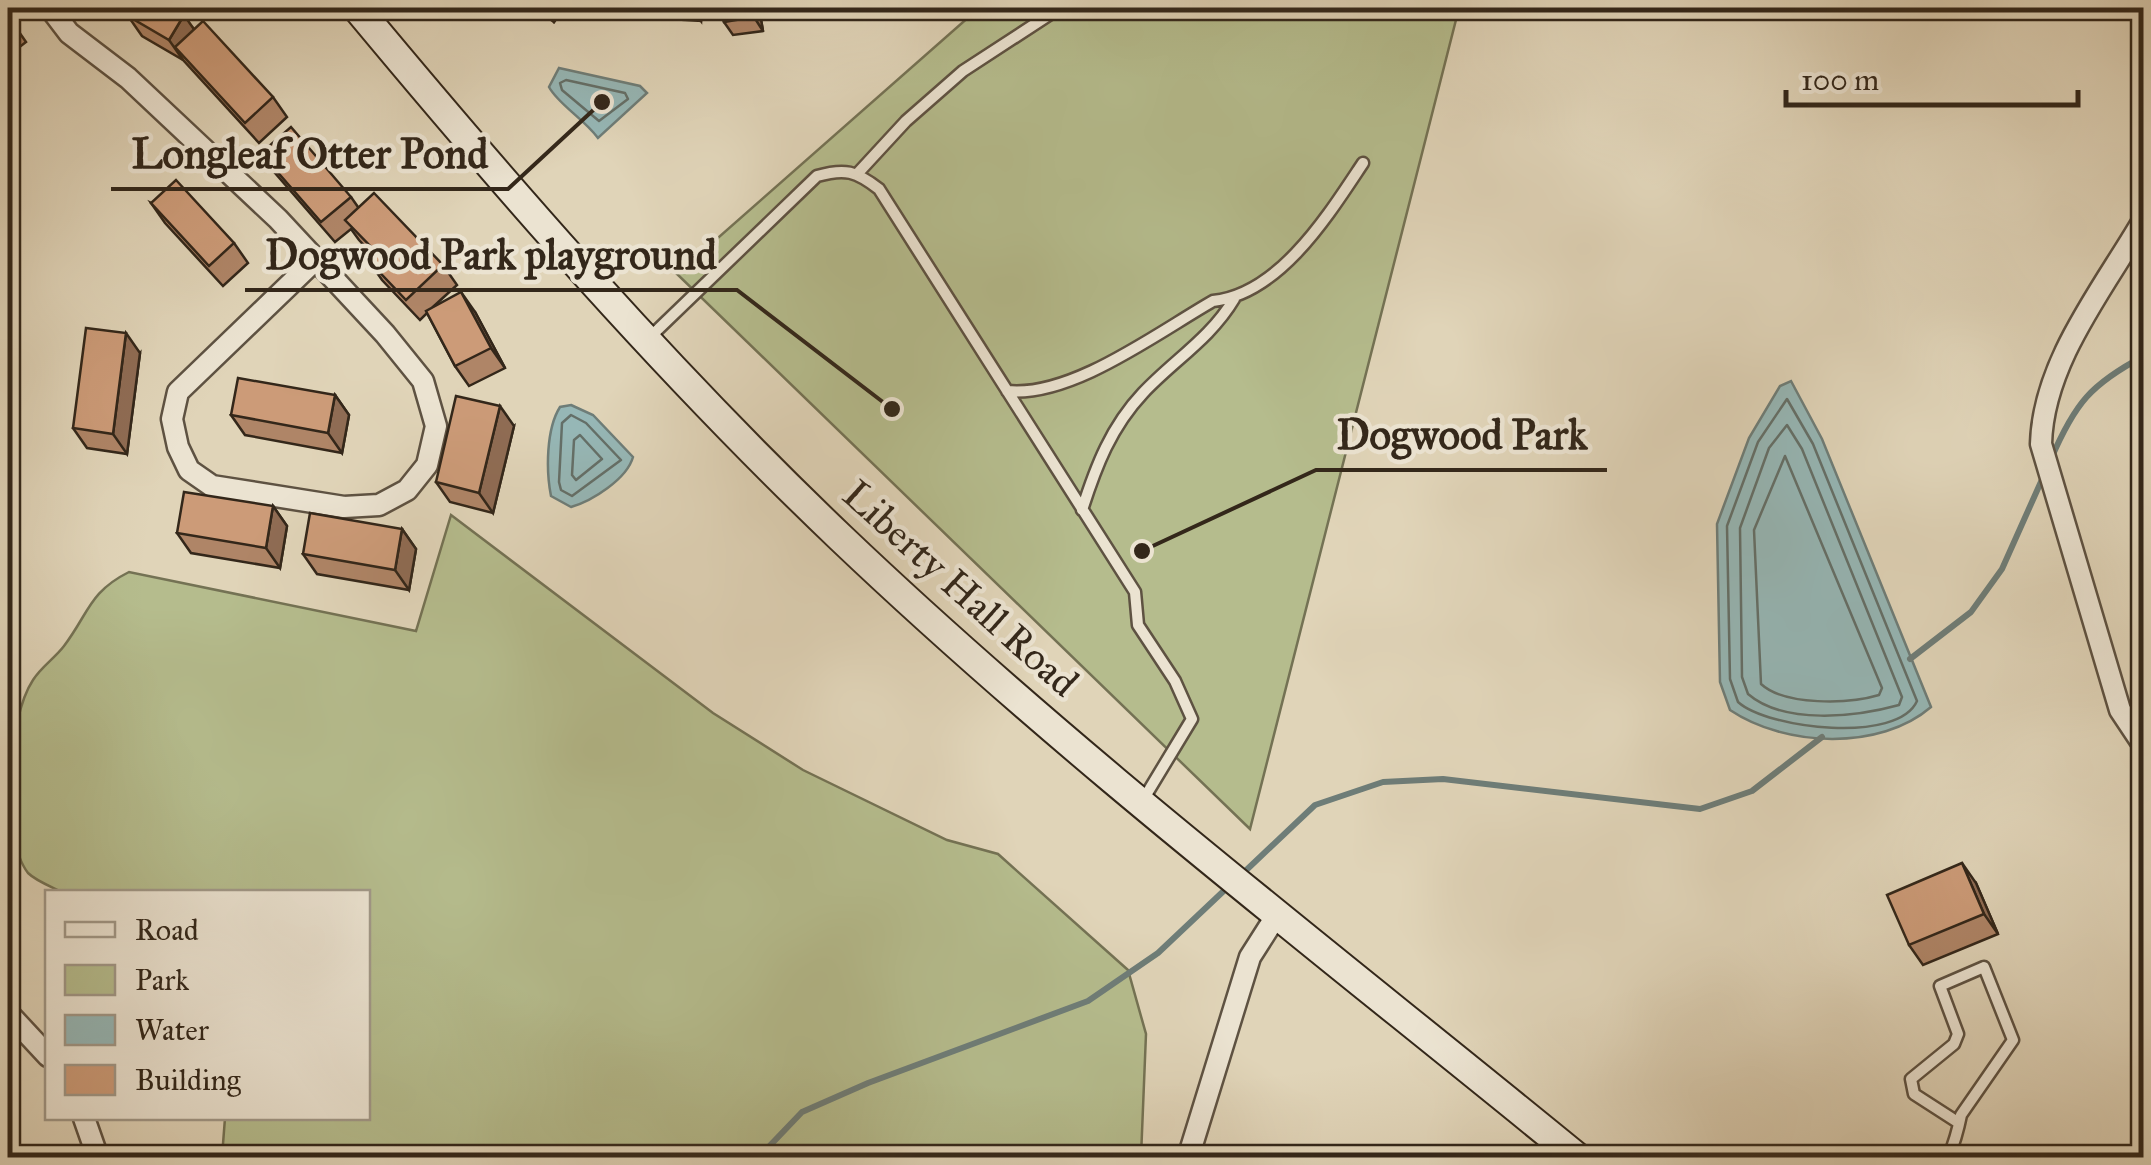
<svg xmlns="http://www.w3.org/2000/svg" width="2151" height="1165" font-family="'IM FELL Great Primer',serif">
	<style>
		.green { fill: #b5bc8d; stroke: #747254; stroke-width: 2.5 }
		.water { fill: #96b7b6; stroke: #6e7d78; stroke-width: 2.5 }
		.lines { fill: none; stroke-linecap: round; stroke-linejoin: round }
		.shore { stroke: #646f68; stroke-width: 2.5 }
		.stream { stroke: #6e7d78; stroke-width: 6 }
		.service-casing { stroke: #5e5242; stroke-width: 15 }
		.minor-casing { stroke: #5e5242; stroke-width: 25 }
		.secondary-casing { stroke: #33271a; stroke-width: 32 }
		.service { stroke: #ebe3d1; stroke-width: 10 }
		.minor { stroke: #ebe3d1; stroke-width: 20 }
		.secondary { stroke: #ebe3d1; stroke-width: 28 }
		.wall { fill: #af8567; stroke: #33271a; stroke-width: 2.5 }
		.shaded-wall { fill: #8f6c54; stroke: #33271a; stroke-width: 2.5 }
		.building { fill: #cc9b78; stroke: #33271a; stroke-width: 2.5 }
		.labels { text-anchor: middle; stroke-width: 9; stroke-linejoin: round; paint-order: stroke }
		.street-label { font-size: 40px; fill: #33271a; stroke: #ebe3d1 }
		.leader { fill: none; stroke: #33271a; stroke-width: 4 }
		.callout-dot { fill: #33271a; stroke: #ebe3d1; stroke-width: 4 }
		.callout-label { font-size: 42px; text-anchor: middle; font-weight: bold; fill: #33271a; stroke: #ebe3d1; stroke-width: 9; stroke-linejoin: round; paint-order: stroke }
	</style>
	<rect width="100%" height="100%" fill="#e0d4b8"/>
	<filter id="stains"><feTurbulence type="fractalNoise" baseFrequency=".002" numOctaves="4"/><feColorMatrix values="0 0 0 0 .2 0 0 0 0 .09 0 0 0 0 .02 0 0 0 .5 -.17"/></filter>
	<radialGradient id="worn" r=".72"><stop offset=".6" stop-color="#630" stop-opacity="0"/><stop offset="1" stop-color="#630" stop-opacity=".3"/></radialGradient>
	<path class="green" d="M979,8H1459L1250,829L677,274Z
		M451,515L713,713L803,770L947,840L998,854L1128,970L1146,1034L1141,1157H222L225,1118H368V892H62C52,887 36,881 28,873C0,837 7,719 33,680C41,667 55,658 64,646C89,613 89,592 129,572L416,631Z"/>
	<path class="water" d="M559,68L640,86L647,93L598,138C584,119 558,104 549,87Z
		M1791,381L1822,439L1931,707C1880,751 1785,747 1730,710L1720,682L1717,524L1749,438L1780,386Z
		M571,405L593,415L633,457C627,479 592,501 571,507L551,496C546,471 546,429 560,407Z"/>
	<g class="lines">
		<path class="shore" d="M566,80L625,93L628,99L599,121L562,90L560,83Z
			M1787,399L1813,444L1917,701C1898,744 1768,729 1738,702L1730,679L1727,526L1758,442Z
			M571,415L586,423L621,460L572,496L561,490L559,482L562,423Z
			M1787,425L1802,449L1902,697L1899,705C1856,717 1784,725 1748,694L1742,677L1740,528L1769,448Z
			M580,435L602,459L576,480L572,475L574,440Z
			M1785,456L1882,688L1879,695C1849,704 1785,706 1761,684L1754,530Z"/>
		<path class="stream" d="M2051,459C2075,403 2091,384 2144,356
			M1910,659L1971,612L2002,569L2044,475
			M1239,877L1315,805L1383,782L1443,779L1700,809L1752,791L1822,737
			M758,1158L802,1112L868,1083L1088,1001L1158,953L1230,885"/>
		<g class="service-casing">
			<path id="service" d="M858,173L906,121L963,71L1055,11
				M648,339L817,176C845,168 856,171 879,189L1135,592L1138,625L1175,681L1192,719L1143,800
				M1007,391C1071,398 1157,333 1213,301C1280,294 1329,214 1363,163
				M1082,510C1096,466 1111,427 1143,393C1174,360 1210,339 1234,299
				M1948,1158C1954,1144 1958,1130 1961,1115L2013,1040L1984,967L1940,986L1958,1034L1954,1044L1911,1079L1914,1094L1959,1123"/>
		</g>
		<g class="minor-casing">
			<path id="minor" d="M50,8L69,33L128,78L278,219L385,334L423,381L436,426L427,465L407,490L379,505L344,507L212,486L189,470L178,447L172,419L178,392L313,262
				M2144,219C2104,288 2043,362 2041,444L2120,710L2144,746
				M8,1013L48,1056
				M84,1118L98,1158
				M1188,1158L1250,957L1278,913"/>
		</g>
		<g class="secondary-casing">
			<path id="secondary" d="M357,8C510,192 667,372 841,538C1073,759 1330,955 1578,1158"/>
		</g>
		<use href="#service" class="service"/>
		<use href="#minor" class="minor"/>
		<use href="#secondary" class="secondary"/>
	</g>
	<path class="wall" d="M128,8H175L174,9L194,29L273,97L287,117L259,143L183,60L142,36L128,16L131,11Z
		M534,8H564L554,22Z
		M606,8H642L640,17Z
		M661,8H701V21L669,19Z
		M759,8L763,31L733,35L724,22Z
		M8,16L26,42L8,56Z
		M261,153L351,197L358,207L443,265L457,285L434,306L475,312L505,368L469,386L455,366L427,313L420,320L382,280L368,260L373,255L359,240L351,229L335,242L275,173Z
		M151,203L234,243L248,263L223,286L165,223Z
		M140,353L127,454L87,448L73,428Z
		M335,395L349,415L342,453L245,435L231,415Z
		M514,426L493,513L450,502L436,482Z
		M273,506L287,526L280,568L191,553L177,533Z
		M402,529L416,549L409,590L317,574L303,554Z
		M1976,883L1998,934L1923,965L1909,945Z"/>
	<path class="shaded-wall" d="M544,8H564L554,22Z
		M634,8H642L640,17Z
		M691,8H701V21Z
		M752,8H759L763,31L754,17Z
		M184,15L198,35L175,47L183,60L169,40Z
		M461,292L475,312L505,368L491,348Z
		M126,333L140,353L127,454L113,434Z
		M335,395L349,415L342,453L328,433Z
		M500,406L514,426L493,513L479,493Z
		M273,506L287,526L280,568L266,548Z
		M402,529L416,549L409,590L395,570Z
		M1962,863L1976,883L1998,934L1984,914Z"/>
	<path class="building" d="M133,8H171L184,15L169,40L128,16Z
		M721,8H752L754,17L724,22Z
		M203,21L273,97L245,123L175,47Z
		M291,127L351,197L321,222L261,153Z
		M176,180L234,243L209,266L151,203Z
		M374,193L443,265L406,300L368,260L376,252L345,220Z
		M461,292L491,348L455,366L426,311Z
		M86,328L126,333L113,434L73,428Z
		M238,378L335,395L328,433L231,415Z
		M456,396L500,406L479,493L436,482Z
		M184,492L273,506L266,548L177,533Z
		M310,513L402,529L395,570L303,554Z
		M1962,863L1984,914L1909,945L1887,895Z"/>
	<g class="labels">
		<g class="street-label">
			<text transform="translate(961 588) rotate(42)" y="14">Liberty Hall Road</text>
		</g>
	</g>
	<path class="leader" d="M602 102L508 189H111M892 409L737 290H245M1142 551L1316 470H1607"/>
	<g class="callout-dot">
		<circle cx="602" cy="102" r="10"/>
		<circle cx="892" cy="409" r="10"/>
		<circle cx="1142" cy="551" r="10"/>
	</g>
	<g class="callout-label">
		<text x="310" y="168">Longleaf Otter Pond</text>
		<text x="491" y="269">Dogwood Park playground</text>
		<text x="1462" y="449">Dogwood Park</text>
	</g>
	<rect width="2151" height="1165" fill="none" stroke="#e0d4b8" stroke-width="40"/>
	<rect x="10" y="10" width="2131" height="1145" fill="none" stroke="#33271a" stroke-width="5"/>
	<rect x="20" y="20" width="2111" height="1125" fill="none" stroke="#33271a" stroke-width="2.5"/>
	<rect x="45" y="890" width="325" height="230" fill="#ebe3d1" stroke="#a19888" stroke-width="2.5"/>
	<rect x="65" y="922" width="50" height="15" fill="#ebe3d1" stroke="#a19888" stroke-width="2.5"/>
	<text x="135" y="940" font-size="30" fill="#33271a">Road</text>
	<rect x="65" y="965" width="50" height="30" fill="#b5bc8d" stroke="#a19888" stroke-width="2.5"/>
	<text x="135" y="990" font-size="30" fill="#33271a">Park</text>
	<rect x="65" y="1015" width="50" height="30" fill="#96b7b6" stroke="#a19888" stroke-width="2.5"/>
	<text x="135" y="1040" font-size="30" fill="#33271a">Water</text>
	<rect x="65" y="1065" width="50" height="30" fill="#cc9b78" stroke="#a19888" stroke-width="2.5"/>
	<text x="135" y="1090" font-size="30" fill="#33271a">Building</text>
	<path d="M1786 90v15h292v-15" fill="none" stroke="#33271a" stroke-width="5"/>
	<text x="1801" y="90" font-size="30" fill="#33271a" stroke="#ebe3d1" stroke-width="8" paint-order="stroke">100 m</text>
	<rect width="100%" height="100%" filter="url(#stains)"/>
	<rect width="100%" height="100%" fill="url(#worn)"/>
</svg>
